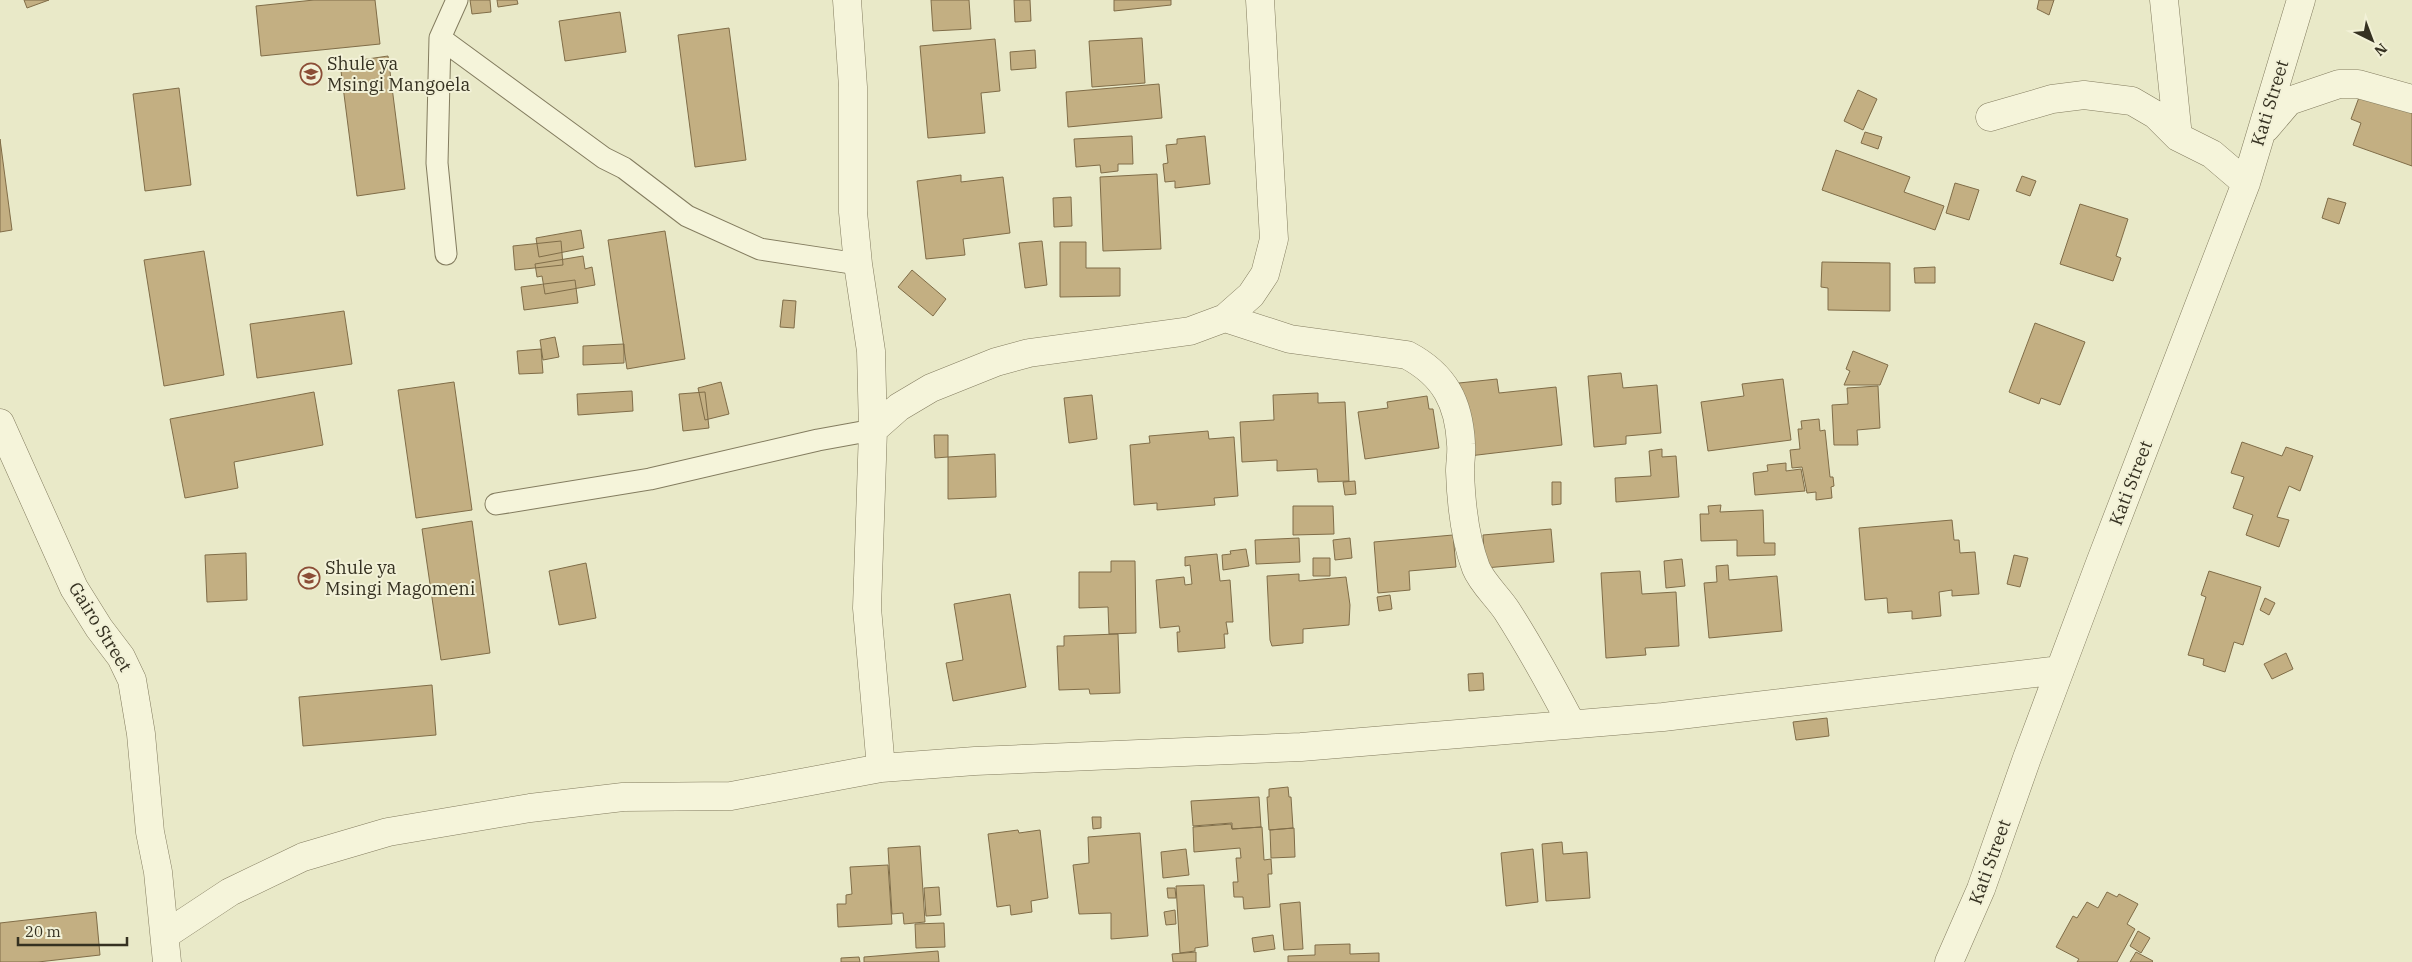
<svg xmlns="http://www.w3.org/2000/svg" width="2412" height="962" font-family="'IBM Plex Serif',serif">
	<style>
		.building { fill: #c3af82; stroke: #806d48 }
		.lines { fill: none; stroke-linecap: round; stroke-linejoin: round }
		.service-casing { stroke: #837c5f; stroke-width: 23 }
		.minor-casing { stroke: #837c5f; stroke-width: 29 }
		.service { stroke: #f5f4da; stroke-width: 21 }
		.minor { stroke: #f5f4da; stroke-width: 28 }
		.labels { text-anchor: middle; stroke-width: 4; stroke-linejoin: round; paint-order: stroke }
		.poi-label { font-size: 18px; fill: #353121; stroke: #f2f1d7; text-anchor: start }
		.street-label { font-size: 18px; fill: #353121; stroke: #f2f1d7 }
	</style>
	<rect width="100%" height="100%" fill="#e9e9c8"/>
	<path class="building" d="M24,0H49L27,8Z
		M314,0H375L380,44L261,56L256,6Z
		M470,0H490L491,12L472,14Z
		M497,0H517L518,4L498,7Z
		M931,0H969L971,29L933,31Z
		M1014,0H1030L1031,21L1015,22Z
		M1114,0H1171V5L1114,11Z
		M2039,0H2054L2049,15L2037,9Z
		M620,12L626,52L565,61L559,21Z
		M729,28L746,160L695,167L678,35Z
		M1142,38L1145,83L1092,87L1089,41Z
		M995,39L1000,91L981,93L985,133L928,138L920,46Z
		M1035,50L1036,68L1011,70L1010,52Z
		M388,56L405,189L357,196L340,63Z
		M1159,84L1162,118L1068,127L1066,92Z
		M179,88L191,185L145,191L133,94Z
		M1858,90L1877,99L1863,130L1844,121Z
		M2361,92L2412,110V166L2353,145L2361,123L2351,119Z
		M1865,132L1882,137L1878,149L1861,143Z
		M1132,136L1133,164H1118V171L1101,173L1100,165L1076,167L1074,139Z
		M1205,136L1210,184L1175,188V181L1165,182L1163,164L1168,163L1166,145L1177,144V139Z
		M0,139L12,230L0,232Z
		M1836,150L1910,177L1904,192L1944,206L1935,230L1822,190Z
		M1157,174L1161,249L1103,251L1100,177Z
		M961,175V182L1003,177L1010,233L963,239L965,255L926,259L917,181Z
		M2022,176L2036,181L2030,196L2016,191Z
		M1955,183L1979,190L1969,220L1946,213Z
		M1071,197L1072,226L1054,227L1053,198Z
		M2328,198L2346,203L2339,224L2322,218Z
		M2080,204L2128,219L2116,256L2121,258L2113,281L2060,264Z
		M581,230L584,248L539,257L536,238Z
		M665,231L685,359L627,369L608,240Z
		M561,241L563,265L515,270L513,246Z
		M1042,241L1047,285L1025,288L1019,243Z
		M1060,242H1086V268H1120V296L1060,297Z
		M204,251L224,375L164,386L144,260Z
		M583,256L585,269L592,267L595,285L545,294L542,276L537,277L535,264Z
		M1822,262L1890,263V311L1828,310V288L1821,287Z
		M1935,267V283H1915L1914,268Z
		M912,270L946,299L933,316L898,287Z
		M575,280L578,303L524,310L521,287Z
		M783,300L796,301L794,328L780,327Z
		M344,311L352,364L257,378L250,324Z
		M2035,323L2085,342L2060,405L2041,398L2039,404L2009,392Z
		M555,337L559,357L543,360L540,340Z
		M624,344V363L583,365V346Z
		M541,349L543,373L519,374L517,351Z
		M1853,351L1888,365L1880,385H1844L1850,371L1846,369Z
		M1621,373L1623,388L1657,385L1661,433L1626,436V444L1594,447L1588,376Z
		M1497,379L1499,393L1556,387L1562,445L1469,456L1459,383Z
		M1783,379L1791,440L1708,451L1701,402L1744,396L1742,384Z
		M454,382L472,510L416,518L398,390Z
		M721,382L729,414L705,420L698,388Z
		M1878,386L1880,428L1857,430L1858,445H1834L1832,405L1848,404L1847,388Z
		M632,391L633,411L578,415L577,394Z
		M314,392L323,445L234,462L238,488L185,498L170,419Z
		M705,392L709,428L683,431L679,394Z
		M1318,393V403L1345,402L1349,481L1318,482L1317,469L1277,471V460L1242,462L1240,422L1274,420L1273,395Z
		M1092,395L1097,439L1069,443L1064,398Z
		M1427,396L1429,409H1433L1439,448L1365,459L1358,412L1388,408L1387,402Z
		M1819,419L1820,431L1825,430L1830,477H1833L1834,486L1831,487L1832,498L1816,500V492L1807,493L1802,467L1792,468L1790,450L1800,449L1798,429H1802L1801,421Z
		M1208,431L1209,439L1234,437L1238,496L1214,498L1215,505L1157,510V503L1134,505L1130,445L1150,443L1149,436Z
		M934,435H948V457L935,458Z
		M2242,442L2282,456L2286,447L2313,456L2300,491L2289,486L2277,517L2289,520L2279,547L2246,535L2253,515L2233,508L2244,477L2231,473Z
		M1662,449V457L1676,456L1679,497L1616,502L1615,478L1651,476L1649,451Z
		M995,454L996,497L948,499V457Z
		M1786,463V471L1801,469L1805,491L1755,495L1753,473L1768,471L1767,465Z
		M1355,481L1356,494L1345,495L1343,482Z
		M1552,482H1561V504L1552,505Z
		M1721,505L1720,512L1763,510L1764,543H1775V555L1737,556V540L1701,541L1700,514H1709L1708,506Z
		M1293,506H1333L1334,534L1293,535Z
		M1952,520L1954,540H1959L1960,553L1975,552L1979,594L1952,596V590L1939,592L1941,616L1912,619V611L1888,613L1887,598L1865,600L1859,528Z
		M472,521L490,653L441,660L422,529Z
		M1551,529L1554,562L1485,568L1483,535Z
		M1453,535L1456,567L1409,571L1410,590L1378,593L1374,542Z
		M1299,538L1300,562L1256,564L1255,540Z
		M1350,538L1352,558L1335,560L1333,540Z
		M1246,549L1249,566L1223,570L1222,555L1231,554L1230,551Z
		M246,553L247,600L207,602L205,555Z
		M1217,554L1220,581L1230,580L1233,622H1226L1228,634H1224L1225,648L1178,652L1177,632H1180L1179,626L1160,628L1156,580L1184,577L1185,585L1192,584L1190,565L1185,566V557Z
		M2014,555L2028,558L2020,587L2007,584Z
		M1313,558H1330V576H1313Z
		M1682,559L1685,586L1666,588L1664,561Z
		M1111,561H1135L1136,633L1109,634L1108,607L1079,608V572H1111Z
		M586,563L596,618L559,625L549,571Z
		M1728,565L1729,580L1777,576L1782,631L1709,638L1704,583L1717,582L1716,566Z
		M1640,571L1642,594L1676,592L1679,646L1645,648L1646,655L1606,658L1601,573Z
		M2209,571L2261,587L2243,645L2234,642L2225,672L2203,665L2204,659L2188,655L2206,597L2201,595Z
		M1299,574V581L1346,577L1350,605L1349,625L1303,629V643L1272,646L1270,640L1267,576Z
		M1010,594L1026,687L953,701L946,663L963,660L954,604Z
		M1390,595L1392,609L1379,611L1377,597Z
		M2265,598L2275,603L2269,615L2260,610Z
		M1118,634L1120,693L1090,694L1089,689L1059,690L1057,646H1064V636Z
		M2286,653L2293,669L2272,679L2264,664Z
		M1483,673L1484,690L1469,691L1468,674Z
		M432,685L436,735L303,746L299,697Z
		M1827,718L1829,736L1796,740L1793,722Z
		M1288,787L1289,797H1291L1293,828L1269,830L1267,797H1269V789Z
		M1259,797L1261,827L1232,829V823L1193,826L1191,801Z
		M1092,817H1101V828L1093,829Z
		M1231,824L1232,829L1262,827L1264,860L1271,859L1272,874H1268L1270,907L1244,909L1243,897H1234L1233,882H1238L1236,858H1241L1240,848L1194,852L1193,827Z
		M1294,828L1295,857L1271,858L1270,830Z
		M1018,830L1019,833L1040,830L1048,898L1031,901L1032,912L1011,915L1010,905L997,907L988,834Z
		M1140,833L1148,936L1111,939V913L1079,914L1073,865L1089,863L1088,837Z
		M1562,842L1563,854L1587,852L1590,898L1546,901L1542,844Z
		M920,846L925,922L904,924L903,913L892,914L888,848Z
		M1186,849L1189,875L1163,878L1161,852Z
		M1533,849L1538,902L1506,906L1501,853Z
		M888,865L892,924L838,927L837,904H846V895L852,894L850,867Z
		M1204,885L1208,946L1195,948V951L1180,953L1176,886Z
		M939,887L941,915L926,916L924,888Z
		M1167,888H1175L1176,898H1168Z
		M2107,892L2117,897L2119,894L2138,904L2127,924L2135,929L2117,962H2077L2079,959L2056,947L2073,916L2077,918L2087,902L2098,908Z
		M1300,902L1303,949L1284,950L1280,904Z
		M1175,910L1176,924L1166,925L1164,912Z
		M96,912L100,955L38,962H0V923Z
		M944,923L945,947L916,948L915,924Z
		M2138,931L2150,938L2141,953L2130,946Z
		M1273,935L1275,949L1254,952L1252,938Z
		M1350,944V954L1379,953V962H1288V956L1315,955V945Z
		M938,951L939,962H864V957Z
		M1196,952V962H1173L1172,954Z
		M2136,952L2153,961L2152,962H2130Z
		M859,957L860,962H841V958Z"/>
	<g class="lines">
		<g class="service-casing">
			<path id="service" d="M440,38L604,158L624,168L687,216L760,249L858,264
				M446,254L437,163L440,38L457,0
				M496,504L650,479L818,440L873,430"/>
		</g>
		<g class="minor-casing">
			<path id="minor" d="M847,0L853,87V212L858,264L871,351L873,430L867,608L881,768
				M2164,0L2178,137
				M1990,117L2052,99L2084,95L2132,101L2156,115L2178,137L2212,154L2246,183
				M2266,128L2289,101L2339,84H2358L2412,99
				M1225,318L1290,339L1407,355C1445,375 1459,403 1461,444C1462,453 1460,462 1460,471C1461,502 1465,539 1476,568C1482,583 1498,597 1507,611C1530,647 1551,685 1571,723
				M0,423L74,588L99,628L121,657L132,680L141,734L150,832L158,872L167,962
				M873,430L899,407L931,388L996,362L1029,353L1190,331L1225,318L1251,295L1265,274L1274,239L1260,0
				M165,935L230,892L303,857L388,832L530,808L623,797L731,796L881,768L975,761L1301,747L1663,717L2060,670
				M1949,962L1981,889L2027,758L2100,563L2246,183L2301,0"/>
		</g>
		<use href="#service" class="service"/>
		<use href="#minor" class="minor"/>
	</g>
	<defs>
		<g id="school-ring" transform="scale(1.125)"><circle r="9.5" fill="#f2f1d7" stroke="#8b4d36" stroke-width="1.5"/><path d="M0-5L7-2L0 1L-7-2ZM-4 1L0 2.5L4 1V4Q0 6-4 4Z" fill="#8b4d36"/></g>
	</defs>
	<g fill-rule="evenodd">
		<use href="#school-ring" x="311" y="74"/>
		<use href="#school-ring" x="309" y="578"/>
	</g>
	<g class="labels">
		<g class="poi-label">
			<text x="327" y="70">Shule ya<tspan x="327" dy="21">Msingi Mangoela</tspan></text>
			<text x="325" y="574">Shule ya<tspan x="325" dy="21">Msingi Magomeni</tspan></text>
		</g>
		<g class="street-label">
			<text transform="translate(2270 103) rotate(-73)" y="6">Kati Street</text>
			<text transform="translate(2131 483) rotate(-69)" y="6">Kati Street</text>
			<text transform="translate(100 627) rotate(58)" y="6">Gairo Street</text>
			<text transform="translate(1990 862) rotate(-70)" y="6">Kati Street</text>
		</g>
	</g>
	<g transform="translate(2372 40) rotate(138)" stroke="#f2f1d7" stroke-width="4" paint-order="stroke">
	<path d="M0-4L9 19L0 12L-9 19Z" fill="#353121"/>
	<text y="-8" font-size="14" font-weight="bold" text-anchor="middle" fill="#353121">N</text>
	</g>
	<path d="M18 937v8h109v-8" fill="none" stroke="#353121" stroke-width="2.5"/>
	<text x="25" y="937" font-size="15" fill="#353121" stroke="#f2f1d7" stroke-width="4" paint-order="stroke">20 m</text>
</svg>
